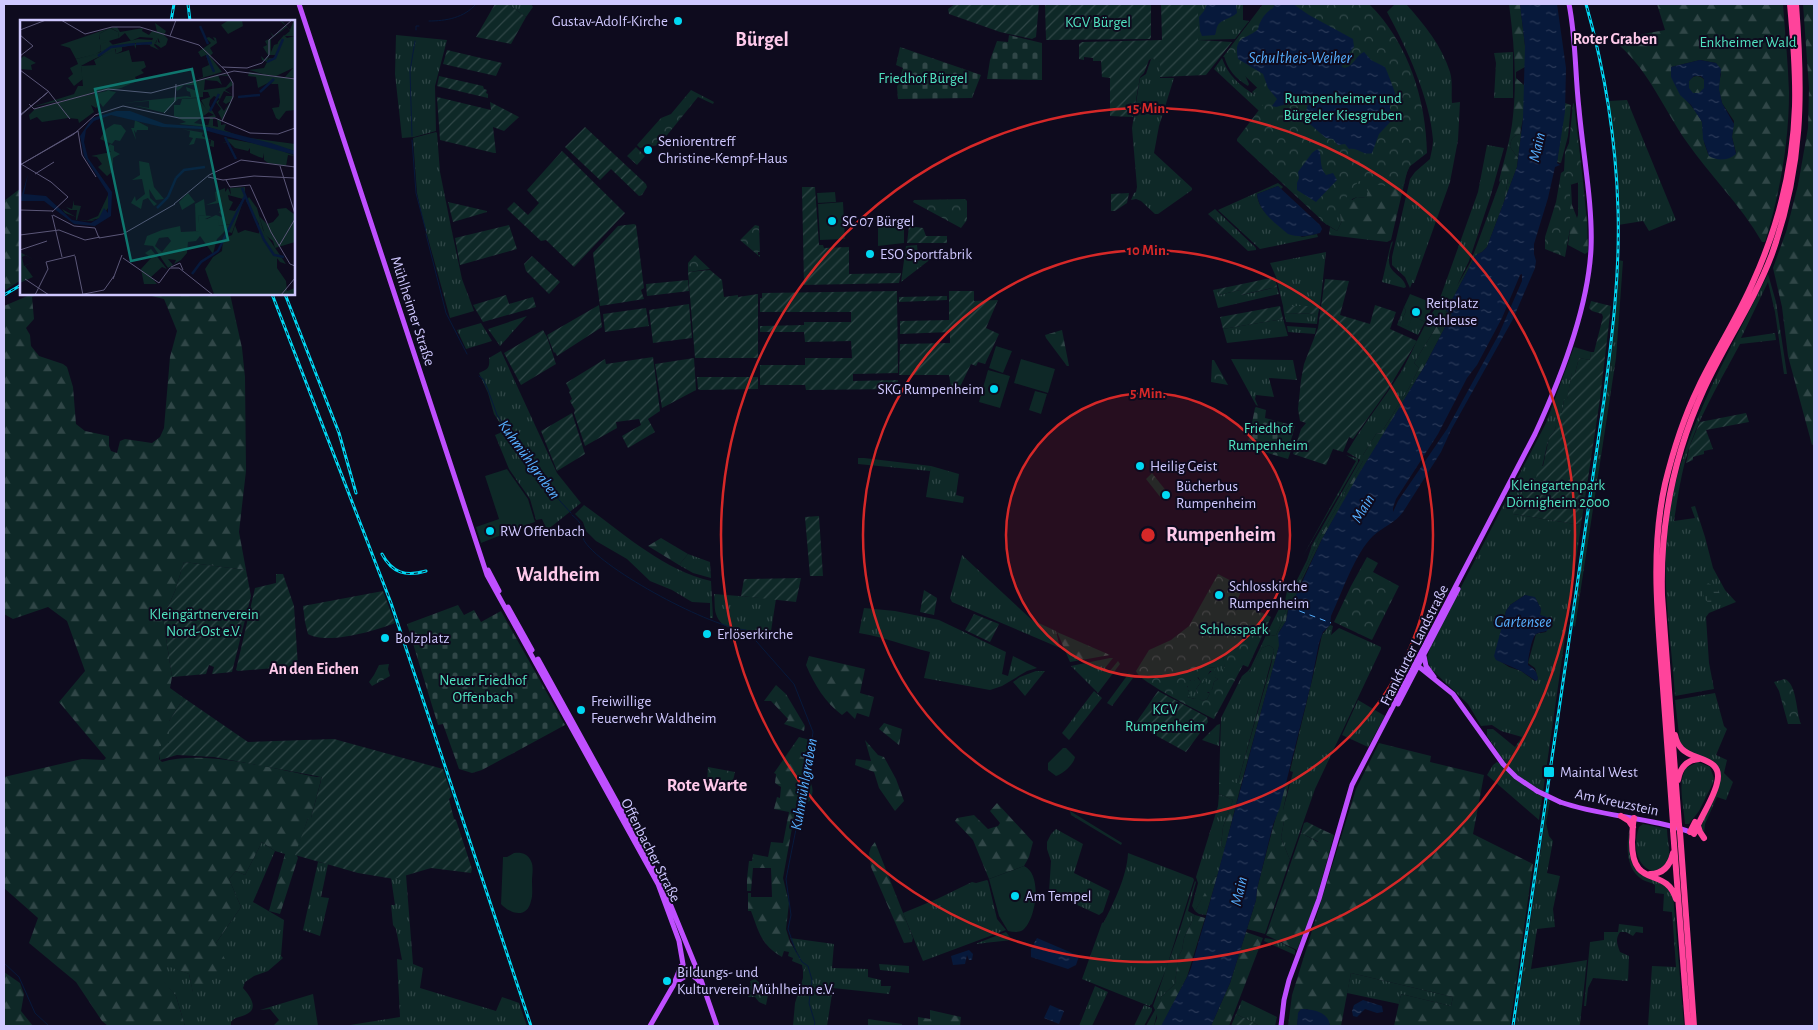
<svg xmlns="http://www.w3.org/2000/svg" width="1818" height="1030" font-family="'Alegreya Sans',sans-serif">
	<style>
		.grass { fill: url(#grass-tufts); fill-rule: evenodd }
		.forest { fill: url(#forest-firs); fill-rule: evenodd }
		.wetland { fill: url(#wetland-marsh) }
		.cemetery { fill: url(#cemetery-stones) }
		.park { fill: url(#park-crowns); fill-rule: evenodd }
		.garden { fill: url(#garden-furrows) }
		.pitch { fill: #0e2827 }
		.water { fill: url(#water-ripples); fill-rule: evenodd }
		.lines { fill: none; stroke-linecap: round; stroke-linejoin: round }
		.stream { stroke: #07193b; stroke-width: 1 }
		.ferry { stroke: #56afff; stroke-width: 1; stroke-dasharray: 6 5; stroke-linecap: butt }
		.major { stroke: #bf4fff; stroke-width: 5 }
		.highway { stroke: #ff439b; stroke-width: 6 }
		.rail-casing { stroke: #00d8f3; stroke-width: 3 }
		.rail { stroke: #0e0b1e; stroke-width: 1; stroke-dasharray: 4; stroke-linecap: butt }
		.major-bridge { stroke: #bf4fff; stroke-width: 5 }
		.highway-bridge { stroke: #ff439b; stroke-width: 6 }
		.ring { fill: none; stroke: #d62828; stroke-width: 2.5 }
		.poi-dot { fill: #00d8f3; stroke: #0e0b1e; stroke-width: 2 }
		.labels { text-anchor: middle; stroke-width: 4; stroke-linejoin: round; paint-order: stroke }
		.poi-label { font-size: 15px; fill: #cfc8ff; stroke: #0e0b1e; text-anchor: start }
		.park-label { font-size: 15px; fill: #50e3c0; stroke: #0e0b1e }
		.street-label { font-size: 15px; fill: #cfc8ff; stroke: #0e0b1e }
		.neighbourhood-label { font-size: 16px; font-weight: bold; fill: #ffcaeb; stroke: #0e0b1e }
		.water-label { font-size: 16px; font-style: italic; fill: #56afff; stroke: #0e0b1e }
		.quarter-label { font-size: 18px; font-weight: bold; fill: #ffcaeb; stroke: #0e0b1e }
		.district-label { font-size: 20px; font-weight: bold; fill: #ffcaeb; stroke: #0e0b1e }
		.inset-river { fill: none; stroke: #07193b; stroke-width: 2.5 }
		.inset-road { fill: none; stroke: #5b5778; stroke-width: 1 }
		.view { fill: #0f766e; fill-opacity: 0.15; stroke: #0f766e; stroke-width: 2.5 }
		.inset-edge { fill: none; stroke: #cfc8ff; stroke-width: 2.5 }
		.centre { fill: #d62828; stroke: #0e0b1e; stroke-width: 2.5 }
		.ring-label { font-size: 15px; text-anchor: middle; font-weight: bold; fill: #d62828; stroke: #0e0b1e; stroke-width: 4; stroke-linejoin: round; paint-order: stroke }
	</style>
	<defs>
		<pattern id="grass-tufts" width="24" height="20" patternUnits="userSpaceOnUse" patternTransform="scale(1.25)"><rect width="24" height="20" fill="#0e2827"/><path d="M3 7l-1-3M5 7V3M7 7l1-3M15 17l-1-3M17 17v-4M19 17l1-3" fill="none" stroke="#304647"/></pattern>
		<pattern id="forest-firs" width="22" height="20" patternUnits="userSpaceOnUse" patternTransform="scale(1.25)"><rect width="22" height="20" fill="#0e2827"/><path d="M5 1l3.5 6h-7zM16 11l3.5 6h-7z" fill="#304647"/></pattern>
		<pattern id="wetland-marsh" width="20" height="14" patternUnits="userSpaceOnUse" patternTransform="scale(1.25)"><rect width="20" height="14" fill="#0e2827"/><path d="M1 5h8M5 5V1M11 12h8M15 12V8" fill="none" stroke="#304647"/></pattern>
		<pattern id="cemetery-stones" width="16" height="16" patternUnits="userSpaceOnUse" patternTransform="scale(1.25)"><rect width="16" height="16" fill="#0e2827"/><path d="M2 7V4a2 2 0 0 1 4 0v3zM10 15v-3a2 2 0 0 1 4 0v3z" fill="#304647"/></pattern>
		<pattern id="park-crowns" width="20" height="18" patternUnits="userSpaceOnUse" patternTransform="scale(1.25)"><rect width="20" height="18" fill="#0e2827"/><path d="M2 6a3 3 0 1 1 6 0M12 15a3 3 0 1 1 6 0" fill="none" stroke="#304647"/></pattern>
		<pattern id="garden-furrows" width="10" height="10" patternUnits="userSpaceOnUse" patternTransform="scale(1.25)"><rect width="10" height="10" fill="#0e2827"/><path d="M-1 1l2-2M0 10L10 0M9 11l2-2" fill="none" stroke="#304647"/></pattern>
		<pattern id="water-ripples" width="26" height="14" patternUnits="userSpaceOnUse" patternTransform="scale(1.25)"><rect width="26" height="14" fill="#07193b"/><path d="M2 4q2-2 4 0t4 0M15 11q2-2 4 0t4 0" fill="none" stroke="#2a3958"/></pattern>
	</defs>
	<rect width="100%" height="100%" fill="#0e0b1e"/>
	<path class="grass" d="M508,4H531L533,7L526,17Z
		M1198,4H1243V20L1249,21L1235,39L1198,40Z
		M1395,4H1406C1424,24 1442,46 1450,72C1453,82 1451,93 1452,103L1460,102L1458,140L1450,182L1414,283H1412L1410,288L1405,277L1392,265V257L1410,179L1415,172L1430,159C1431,154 1433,146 1433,140C1430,99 1407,48 1387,12Z
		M1245,28L1382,170L1366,198L1357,197L1338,205L1342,221L1337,231L1320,220L1322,217L1269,171L1286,136L1214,69L1222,58C1227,74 1241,87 1255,95L1252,92L1260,85L1244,73L1249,84L1248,86C1235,78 1228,70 1224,56Z
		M396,35L447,40L435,86L436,131L414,137L402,138L395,74Z
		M1513,52V98H1494L1496,63L1494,53Z
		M1153,58L1160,62V78H1174L1159,126L1154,153L1192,188V190L1158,214H1155L1141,201L1136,199L1131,200L1134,193L1136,192L1137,187L1132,128L1140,78L1146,74L1151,59Z
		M1627,100L1676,220L1649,231L1643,221L1618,225V182L1609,101Z
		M1522,130L1518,158L1510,147C1511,139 1512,136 1520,134Z
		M436,132L437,133L440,172L451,227L462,279L474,311L450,318L423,220L417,193L413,138Z
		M1487,145L1504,148L1490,198L1469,261L1457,286L1471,261L1500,182L1502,179H1508L1504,202L1487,247L1482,252L1476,255L1446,311L1414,363L1419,368L1409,388L1381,433L1376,434L1363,455V458H1369L1367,461H1363L1319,538L1298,585L1299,586L1296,595L1289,606L1285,601L1287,591L1292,590L1307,560L1312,545L1360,460L1347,452C1363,424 1384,399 1401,372C1412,354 1428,313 1441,302L1439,301L1478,192Z
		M1278,183L1283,187L1281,189L1278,186L1257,194C1259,217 1284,226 1302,237L1317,234L1318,237L1260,249L1218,210Z
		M1215,209L1256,248V250L1248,251L1208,214Z
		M1393,241C1392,247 1388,254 1389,261C1389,274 1404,275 1406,287L1404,288L1382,282L1391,243Z
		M917,245L918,256L936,255L901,282L906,246Z
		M1326,252L1320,306H1283L1276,277L1270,263Z
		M1618,260L1623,261L1616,358L1575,627L1573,625L1612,344Z
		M1768,274L1776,302L1787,374H1784L1775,312L1768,282L1741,338L1775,333L1776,340L1740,344C1723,376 1704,408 1691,442C1682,467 1678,495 1674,521L1695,518L1691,507L1695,506L1705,537L1713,568L1725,590L1736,602L1709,613L1706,617L1709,663L1714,689L1675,696C1671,636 1660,575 1669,515C1683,428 1730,352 1768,274Z
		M1277,287L1279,294L1218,308L1213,290L1218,289L1219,295L1240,290L1242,295Z
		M1404,307L1406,311L1400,324L1413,316L1425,322L1418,335L1397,325Z
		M1284,313L1318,314L1317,324L1286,322Z
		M527,316L500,346L488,329Z
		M1283,319L1288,336L1227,343L1223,329Z
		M481,323L492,341L466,349L457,330Z
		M1287,326L1316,328L1315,334L1288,332Z
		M1574,347L1591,352L1590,360L1579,358L1575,373H1572L1567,400H1564L1562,413H1558C1557,418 1557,424 1555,429C1554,433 1550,435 1549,439C1543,454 1545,479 1526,487L1513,514L1581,525L1539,820L1487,775L1493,765L1497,762L1501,764L1497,750L1487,736V729H1493L1515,747L1522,737L1501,731L1492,725L1481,726L1468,704L1431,669L1427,658L1431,645L1546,423ZM1525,595L1536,599L1541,609L1540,615L1548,618L1550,624L1546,632L1536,634L1528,663L1535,668L1538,679L1535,681L1521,671L1509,667L1495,658L1506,611L1510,605Z
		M501,351L557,473L581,503L547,530L542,519L536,520L530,499L509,469L495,435L500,433L502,426L494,414L488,393L479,373C488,369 490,368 489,358Z
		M1231,359L1293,360L1297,380L1269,378L1274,397L1256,395L1255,399L1258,406L1256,405Z
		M1346,455L1358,459V462L1303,556L1356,461Z
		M858,458H864L931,466L930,471L858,464Z
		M931,466L959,474L956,495L964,497L963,503L926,497Z
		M584,505C623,533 663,570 711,581L713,618H710V603L692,602L672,590L650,581L627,559L596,541L586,531L583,522L575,514Z
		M688,554L710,562L711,578L693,573L679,565Z
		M962,555L1032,620L1056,631L1060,648L952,602L950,598Z
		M714,594L776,599L771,631C753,629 723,636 716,614C714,608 715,600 714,594Z
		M1281,605L1286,609L1283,620L1276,635L1270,636L1269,629Z
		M864,608L895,611L939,620L1006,652L1002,674L1008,676L1013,656L1037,668L1027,671L1002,686L990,690L924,678L930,652C906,646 884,637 859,633Z
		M1330,625L1333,626L1331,635L1339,628L1381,647V649L1315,789L1290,860L1281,838L1284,821L1283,810L1293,772L1290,771L1313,676L1322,635Z
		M1269,645L1273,648L1274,651L1238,782L1237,783H1219L1221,718L1242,676L1248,671L1250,672L1262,648Z
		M1223,654L1225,668L1217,678L1216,674L1215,677L1218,679L1214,682L1212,690L1205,686L1203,679L1216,667L1207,668C1214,664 1216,657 1223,654Z
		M1110,658H1113L1105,668L1109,672L1118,661L1120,664L1098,693L1071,666Z
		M1036,671H1045L1025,696L1013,682L1020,677Z
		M1129,673L1133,678L1112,706L1107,703Z
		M1197,677L1201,682L1196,689L1197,693H1210L1207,699L1203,701L1196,698L1195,699L1187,697L1189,689L1186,684L1189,680L1193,682Z
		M1094,691L1102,698L1069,740L1062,733Z
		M1715,693L1724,726L1727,729L1716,755L1727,760L1724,773L1733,782L1726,800L1717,797L1705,824L1704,834L1700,829L1717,788L1716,767L1689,752L1680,743L1675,700Z
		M1358,700L1385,716L1368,747L1342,735Z
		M1220,724L1219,746L1202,740L1217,725Z
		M1698,762L1710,767L1714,778L1713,783L1699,811L1689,824H1685C1684,807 1677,783 1686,768Z
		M1219,794L1233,800L1223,827L1221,846L1225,848L1217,877L1215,876L1195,911L1192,906L1198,883L1196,877L1218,806Z
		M1548,800L1550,801L1546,823L1549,836L1553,841L1547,873L1560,876L1553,909L1555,927L1537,929L1531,969L1587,960L1580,1024L1579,1026H1515Z
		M1070,811L1122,843L1121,845L1071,815Z
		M1643,824L1667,829C1667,838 1670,848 1669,857C1665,885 1625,870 1639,827Z
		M1630,827L1634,866L1665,885L1673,894L1684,1026H1648L1652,966L1676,967L1672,912L1663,911L1664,894L1655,893V885C1651,882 1647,882 1643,880C1625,870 1626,844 1630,827Z
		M1056,829L1083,844L1074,873L1110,891L1103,912L1099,915L1049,892L1051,861L1047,849V842L1051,834Z
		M262,842L275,851L253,902L284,920L281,956L283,958L268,971L254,976L245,982L243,988C250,996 260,1009 245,1015C239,1018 236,1016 231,1022V1026H185L176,996L161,979L167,965L189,974L193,992L216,943L241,907L229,879L236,871L245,875Z
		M1128,853L1193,878L1194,880L1166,969L1152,1004L1149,1006L1082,979L1102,923L1104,922C1114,902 1127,876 1128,853Z
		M318,862L328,864L321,897L329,898L320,936L303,930Z
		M406,875L413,964L423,968L420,988L496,1011L502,997L519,1003L527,1026H344L400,1017L397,959L402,960L396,929L393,925L391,905H395L391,878Z
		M987,880L988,881L997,919L1006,930L923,961L903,913L937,899L972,882L976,883Z
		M1195,881L1196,882L1188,911L1195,915L1184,938L1182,950L1178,957L1175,984L1161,997L1154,1026H1146L1155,1010L1153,1006L1180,929Z
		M1619,924L1643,927V933L1636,932L1633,936L1626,932H1620C1615,939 1617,944 1620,952L1629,956L1628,981L1593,978L1588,988L1586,1006H1584L1590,942L1604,940V932H1618Z
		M1006,932L1012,940L975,944Z
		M790,938L834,944L832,968L868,969V977L881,980V986H891L889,994L833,988L827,1026H793L795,1003L803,978V971L805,968Z
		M1265,938L1276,940L1295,950V955L1264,941Z
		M879,964L909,966V973L880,970Z
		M1351,973L1453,997L1451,1006L1401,994L1399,1004L1347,993Z
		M1095,986L1108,992L1092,1026H1079Z
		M313,994L318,1026H273L279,1020L270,1009L260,1010Z
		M1242,1000L1277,1017L1275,1026H1260L1236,1014Z
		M1144,1005L1152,1008V1011L1144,1026H1134Z
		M868,1019L902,1024V1026H868Z"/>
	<path class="forest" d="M1509,4H1520L1525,46V67L1516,72V78L1525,86V108L1520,134C1512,136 1511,139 1510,147L1518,158L1517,167L1504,202L1508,179H1502L1500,182L1499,181C1504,160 1511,138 1513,116C1517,78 1514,42 1509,4Z
		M1657,4H1783C1785,33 1788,62 1789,92C1789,143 1780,193 1765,242H1762C1741,205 1710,176 1686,141C1664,109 1649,72 1620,46L1643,34L1665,30ZM1700,60L1716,63L1721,74L1718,87L1722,103L1734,121L1732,137L1736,153L1708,154C1707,149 1704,145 1704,140C1702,133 1704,126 1701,120C1691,101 1671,90 1671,67Z
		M1803,4H1814V444L1812,445L1788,356L1782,307L1773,268L1786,232L1798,185L1808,128L1809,88Z
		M1688 85a9 9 0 1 1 18 0a9 9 0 1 1-18 0Z
		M1426,152L1410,166L1407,172L1391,240L1387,242L1329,235L1330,227L1337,231L1342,221L1337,205L1344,194L1350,195L1352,200L1357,197L1366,198L1368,192L1366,188L1374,180Z
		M1583,181L1587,222L1588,252L1585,254L1568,245L1570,229V185H1571L1572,205L1577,218L1578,215V182Z
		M21,188V280L4,291V201Z
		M1467,286L1424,367L1369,458H1363V455L1376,434L1381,433L1409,388L1419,368L1414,363L1446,311L1451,314Z
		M32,294L37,295L32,297L34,319L26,328L30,335L31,346L39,356L63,364L67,367L73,387L76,424L85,431L109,436V446L111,451L117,453L120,441L125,439L152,443L160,437L164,428L170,357L177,331L164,299L143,294H230L242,348L245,377L246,471L239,532L246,570L184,562L175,591L163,618L172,677L170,688L184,698L169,721V743H162L159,759L162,762C203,749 273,769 317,777L322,776L311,818H308L296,854L298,858L280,914L269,911L285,854L275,851L262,842L245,875L236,871L229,879L241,907L216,943L230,968L193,993L189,974L167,966L162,979L176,996L185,1026H108L102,1021L76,982L29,943L38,918L4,888V777L82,759L104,760L106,758L59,702L85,671L67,621L48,607L13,619L4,614V306Z
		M1062,330L1069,366H1067L1046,338L1045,335Z
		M1363,461H1367L1322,539L1299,586L1298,585L1319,538Z
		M661,538L688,554L679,565L648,546Z
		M1286,609H1288L1286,621L1279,632V646L1241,785L1225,848L1221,846L1223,827L1233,800L1219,794V783L1224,780L1237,783L1238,782L1271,665L1274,651L1273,648L1269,645L1262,648L1252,669L1249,672L1248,671L1251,667L1269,629L1270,630L1269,634L1270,636L1276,635L1283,620Z
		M1057,632L1110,655L1070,662Z
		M809,656L865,669L860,693L874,697L869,717L857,713L855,719L847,711L842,715C825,702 815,686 806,665Z
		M776,685L786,694L805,726L804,731L784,724L788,719L771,701H764Z
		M884,723L902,729L899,745L879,729Z
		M799,737L810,740L809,753L806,772C810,785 816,786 810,801L803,803L797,811L792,828L783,878L789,903L786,929L790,942L804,964L805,968L803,971L802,965L792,961L793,958L788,956L789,952L784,951L782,957C761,945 759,932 751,911H748V893H751V897H772L771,868H753L751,891H747V878L749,861H752L753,854L768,857L771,842L783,843L789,812L774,809L777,797L780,798L781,787L775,783L776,774L774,773Z
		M865,740L878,755L884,757L896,779L904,801L895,811L879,788L874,772L855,765L856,759L871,761Z
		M1379,743L1431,756L1430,762L1484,775L1473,834L1533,864L1510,1026H1394L1401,994L1451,1006L1453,997L1351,973L1341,1026H1330V1024L1307,1009L1299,1011L1297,1026H1288L1292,995L1356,789Z
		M1286,783H1289L1283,810L1291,814L1290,818L1284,821L1281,838L1290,860L1265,934L1247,929L1256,900L1257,889C1266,854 1275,818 1286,783Z
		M997,803L1033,842L1029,857L1024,866L989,879L973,840L955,821L957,818L974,815L988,829L998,826L1000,823L990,811Z
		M1323,830L1334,835L1315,904L1297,950L1266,935L1301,833L1318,842Z
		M875,842L913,938L912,942L904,943L871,867L869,853L871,847Z
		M1214,876L1217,877L1206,915L1199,914L1195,911Z
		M1195,915L1205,918L1187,977L1162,1025L1154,1026L1157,1018L1156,1011L1161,997L1175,984L1178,957L1182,950L1184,938Z
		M1246,932L1263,938L1229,1026H1211L1230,983Z
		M4,972L20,983L24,994L21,1011L33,1026H4Z
		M930,1010L961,1017L960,1026H918V1017L930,1019Z"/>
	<path class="wetland" d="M1708,583L1717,588L1722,598L1711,604C1701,599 1701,591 1708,583Z"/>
	<path class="cemetery" d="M1009,35L1042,43V80L987,79L990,60L997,41L1008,42Z
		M900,47L981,75L972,98L898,99L897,87L903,68L896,65Z
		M1256,407L1266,410L1265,418L1295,426L1291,440L1294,442L1288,459L1247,447L1255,408Z
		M458,605L464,615L474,610L481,622L501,611L565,725L482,770L472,773L459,769L443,724L438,725L407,624Z"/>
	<path class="park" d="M1263,4H1369C1408,42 1426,99 1427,153L1409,167L1401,189L1358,181L1327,225L1237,141V139L1268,98L1225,57H1223Z
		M691,90L714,102L713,104L698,97L659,145L640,148L637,145L661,118L671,114Z
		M1565,103L1571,105L1568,136L1561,163L1557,162Z
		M1574,103L1583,181L1570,185V229L1565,257L1545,249V237L1556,202L1561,173L1564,171L1565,152L1569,143L1573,104Z
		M636,147L645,156L637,165L627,156Z
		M965,199L967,201V220L961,228L913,202L914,200Z
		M755,225L759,226L760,252H758V255H760V257L740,240Z
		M695,255L710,269L688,272V263Z
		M1212,360H1214L1228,385L1211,382Z
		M1152,473L1167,492L1161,498L1146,479Z
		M1367,557L1378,563L1373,572L1399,586L1372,640L1334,622L1351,586Z
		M1218,574L1243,587L1237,601L1271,617L1248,667L1243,665L1214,719C1201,712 1139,682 1136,671L1149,650L1171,640L1189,626ZM1223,654L1224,662L1221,665L1224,664L1225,668L1222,669L1217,677L1219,672L1213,676L1218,679L1214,682L1212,690L1207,685L1205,686L1207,683L1203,679L1206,678L1210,671H1214L1216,667L1208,668L1213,664L1219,665L1221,659L1218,657ZM1198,677L1201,682L1196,689L1197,693L1203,698L1208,692L1210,693L1207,699L1203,701L1196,697L1195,699L1187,697L1191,693L1188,691L1191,688L1187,687L1188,684L1187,683L1190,680L1193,684H1196L1194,680H1198L1197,678Z
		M389,664L388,669L390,676L372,686L369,682L374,675L379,665Z
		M1785,679C1797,684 1796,712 1801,724H1788L1779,691L1774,682Z
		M708,767L735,772L732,785L715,782L714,783L707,782Z
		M755,979L761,984L770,986L766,1005L759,1002L755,997H748L749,993L740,990L751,986L750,981Z"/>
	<path class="garden" d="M495,4H508L526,17L511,44L476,37Z
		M955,4H1039L1036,37L1032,39L1000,32L949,14L948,9Z
		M1045,4H1151V37L1150,39L1046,40Z
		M1161,4H1198V40L1232,42L1206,75L1160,77V62L1155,61L1153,58L1149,60L1144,73L1140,77L1133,117L1110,116V78L1102,77L1101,61H1093V58L1084,57V60L1079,59V44L1082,42L1162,40Z
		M447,50L502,63L496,76L443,64Z
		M439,76L483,86L484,89L487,90L486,93L488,94V98L437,86Z
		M437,97L491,110L490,102L519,117L504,131L493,127L496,153H494L440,140Z
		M585,127L646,184L647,187L642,195L639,196L611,169L600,180L565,147Z
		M562,151L625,213L574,267L546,240L541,241L507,209L514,202L528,215L539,203L527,190Z
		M802,187H815L819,245H823L824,248L849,247V274L901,273L899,283L804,285Z
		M1129,193L1127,203L1115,211H1111V194Z
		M448,202L487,211V212L453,222Z
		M634,224L636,225L644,288L641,290L644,299L600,306L593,253L618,226Z
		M509,225L517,249L460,265L455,238Z
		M909,226L923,228L926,236H947V243H907Z
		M532,256L560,282L549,294L526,271L524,264Z
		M710,270L722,280L724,297L738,295V297L758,294V358H695L688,272Z
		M1275,277L1277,287L1241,295L1240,290L1219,295L1218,289Z
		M1325,279L1349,281L1340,315L1370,324L1375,305L1396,312L1390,329L1417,341L1387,391L1353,439L1349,437L1343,452L1333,449L1326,465L1293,454L1301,429L1306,423L1300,421L1298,409L1301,380L1304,364L1318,328Z
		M688,280L689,291L647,296L646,284Z
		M897,291L898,373L853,374V381L898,380L897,389L806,390L805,385H760V365H805V358H852L851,341L805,342L804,332H760V326L804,325V322H851V312H760V298H762V293Z
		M949,291H974V301L998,300L986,328L999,334L985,364L978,362L976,366L971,364L960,387L957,389L951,387L949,375H899L900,344L950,343V332L900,334V321L949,320Z
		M506,295L509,304L533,297L536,307L483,322L473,305Z
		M947,296V300L899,302V297Z
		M1591,301L1611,306L1600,399L1581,525L1513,514C1514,507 1523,488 1529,485L1530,478L1536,479L1538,466H1543L1549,438L1555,430L1558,413H1562L1564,399H1567L1572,372L1575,373L1579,358L1590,360L1591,352H1594L1603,317L1602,314L1592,311L1589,308Z
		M689,304L692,338L653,343L649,310Z
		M599,305L602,327L557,356L555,352L554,353L547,335Z
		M1280,306L1283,319L1223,329L1220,317Z
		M1283,306H1320L1318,314L1284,313Z
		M646,308L649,326L605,332L603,314Z
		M543,330L547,337L556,364L521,385L504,353Z
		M653,357L660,411L648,419L655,432L628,448L622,436L641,425L639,419L616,422L617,428L585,446L574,413L575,410L570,401L572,399L569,392L570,391L566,383L605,359L606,364Z
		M694,358L696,390L662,408L655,364Z
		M697,377H758V389L700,390L698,389Z
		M572,413L585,454L557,471L541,431Z
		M1746,413L1749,422L1706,430L1713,449L1704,451V454L1693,457V460L1686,463L1690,445L1700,422Z
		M819,516L823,576H810L805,517Z
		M184,562L246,570L251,596L232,672L212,674L214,667L209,665L206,674L172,677L163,618L175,591Z
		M276,574H283L294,606L298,666L238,671L236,670L255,588L276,583Z
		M801,578L796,602L741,596L744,579Z
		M924,590L937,598L934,615L920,612Z
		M383,591L395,623C376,631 326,645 308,634L305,622L303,606Z
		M974,614L999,624L990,642L965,630Z
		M1158,691L1207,717L1208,722L1186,752L1135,724Z
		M184,698L248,742L334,739L443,769L452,796L449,799L454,819L456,820L472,869L471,873L431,868L394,879L358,873L295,855L308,818H311L322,777L214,757L177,755L160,760L159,746H161V743H169V721Z
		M1307,822L1323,830L1319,842L1301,833L1304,823Z
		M1236,1014L1260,1026H1231Z"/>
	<path class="pitch" d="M835,192L836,202L818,203L817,193Z
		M843,202L845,239L820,240L818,204Z
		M878,223H904V243L878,246Z
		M1410,294L1433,303V306L1425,322L1413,316L1408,327L1400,324L1406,311L1404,307Z
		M996,346L1012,351L1003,373L989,368Z
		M1021,359L1055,369L1048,393L1014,383Z
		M988,370L1010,376L1000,408L979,402Z
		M1035,391L1047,394L1041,414L1029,410Z
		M507,469L528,499L535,522L504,532V534L481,543L476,527L499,519L485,476Z
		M1063,748H1066L1075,757C1074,764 1063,774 1056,776L1048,770V763Z
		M514,853C522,852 528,854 531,861C534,867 532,875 532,881C532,888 533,895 531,901C527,920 509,913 501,904L503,857H507Z
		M1024,866C1043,874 1036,920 1023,930C1018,933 1013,932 1008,931L999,916L989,879Z"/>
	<path class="water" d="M1207,4H1236L1237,13C1231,19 1220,19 1217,27C1216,30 1216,33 1215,35L1202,36L1200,31L1199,17L1204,11Z
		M1275,4H1293L1309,15L1353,39L1354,47L1342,62V67L1345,68C1354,66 1356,55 1364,52L1371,60L1385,67C1387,71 1395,92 1395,93C1395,106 1385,99 1393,119L1379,134L1372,153C1363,156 1358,147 1349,149L1345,144L1338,145L1333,139L1326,138L1304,119L1308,104L1307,100H1301L1276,107L1272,106L1277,99L1268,88L1263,74L1238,59C1233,35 1247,40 1258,29C1260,20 1266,12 1273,8Z
		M1520,4H1557L1566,68L1565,112L1557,163L1560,165L1555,167L1548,198L1534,244V254L1536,261L1535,268L1513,319L1451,430L1441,452L1403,512C1395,523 1383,527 1373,536C1355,553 1342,593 1331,616L1330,625L1323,632L1319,643L1311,684L1289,771L1280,807L1273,825L1257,889L1256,900L1230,983L1211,1026H1161L1187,977L1191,968C1223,861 1249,753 1279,646L1278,634L1286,621L1289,606L1296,595L1322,539L1357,477L1424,367L1452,314L1446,311L1476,255L1482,252L1487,247L1517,167L1523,119L1525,46ZM1522,274V281L1499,334L1447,429L1398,501L1393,512V508L1396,499L1438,434L1467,378L1477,365L1502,318L1520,275Z
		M1700,60L1716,63L1721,69L1719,89L1722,103L1734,124L1732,137L1736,154C1728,161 1717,161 1709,156L1703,139L1702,122L1691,105L1680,95L1671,77V67ZM1694,76H1701L1704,79V88L1699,93H1693L1689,88V81Z
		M1317,149L1320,152C1321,159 1320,168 1326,175L1333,173L1337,180L1316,202L1297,190V183L1299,178L1298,172L1312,153Z
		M1278,186L1320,225L1322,229L1320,233C1308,236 1300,238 1288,234C1275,223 1259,212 1257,194Z
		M1525,595L1535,597L1541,609L1540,615L1547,617L1550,621L1547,631C1543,632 1538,632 1535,635C1531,641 1528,658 1528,665C1534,669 1537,671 1538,679L1536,681L1521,671L1496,660L1494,656L1506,611L1510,605Z
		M1037,938L1079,956L1076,965L1068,969L1031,957V949Z
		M969,950L973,954L972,960H969L967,955L965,964L953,965L951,956Z
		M1363,1000L1382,1006L1383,1012L1377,1013L1365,1009L1357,1017L1353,1016L1352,1011L1354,1005Z
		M1050,1005L1064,1011L1059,1024L1044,1018Z
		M1301,1009C1313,1009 1329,1012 1330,1026H1297L1298,1013Z"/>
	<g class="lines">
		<path class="stream" d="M429,21C446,21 464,18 476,4
			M416,30V26H419
			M412,136L410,71L415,41
			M412,140L416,193L426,231
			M426,234L446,313L467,354
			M479,376L483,379L488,390L497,415L540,479L571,513
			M572,515C576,518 580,522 582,527C583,532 582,538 585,542C605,571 712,628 746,630
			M749,633L794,684L813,732L807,774L786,879L791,915L788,929L796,952
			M797,953L802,962L808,966L812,980L809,1003L815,1023L814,1026
			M4,963L19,977L35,1013L49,1026"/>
		<path class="ferry" d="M1289,607L1331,623"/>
		<path class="major" d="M299,4L487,575L658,884L679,941L684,970L697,979L703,986
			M488,570L499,591
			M508,607L532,650
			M1424,656L1426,666L1434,677
			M538,659L662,884L700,977L717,1026
			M1418,666L1453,694L1503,764L1516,777L1537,791
			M1398,704L1458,589
			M1560,802C1603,817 1650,817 1693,833
			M677,982C683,976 693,975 695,967
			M650,1026L673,986L681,966
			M1281,1026L1284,1000L1289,980L1319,899L1352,785L1535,434C1560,380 1588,308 1591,249C1593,206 1583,154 1579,109C1575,74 1576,39 1569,4"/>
		<path class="highway" d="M1675,735C1676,740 1678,745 1682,749C1693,761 1724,757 1717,783C1714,798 1700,818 1694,834
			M1678,780C1680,768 1686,760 1699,759
			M1621,816L1629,821L1633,827
			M1634,818C1632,826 1633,834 1632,842C1632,891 1666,865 1676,899
			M1673,823C1669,774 1666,724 1662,675C1657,611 1651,547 1665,484C1673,451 1683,419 1698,388C1715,352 1737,319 1753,282C1778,227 1793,167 1795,106C1796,72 1793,37 1790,4
			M1679,825L1662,595C1660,523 1674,454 1704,389C1725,343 1754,302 1772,254C1803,166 1803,95 1796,4
			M1698,826L1700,832L1704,838
			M1673,830L1688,1026
			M1680,832L1694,1026
			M1690,832L1695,822
			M1650,874C1663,874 1670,866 1673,853"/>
		<g class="rail-casing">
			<path id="rail" d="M188,4L190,21
				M171,21L174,4
				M272,294L391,603L531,1026
				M285,294L339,433L356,493
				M4,295L21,285
				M382,554C392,573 406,577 426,571
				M1513,1026L1604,400C1612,337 1620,274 1618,210C1616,141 1605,71 1586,4"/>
		</g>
		<use href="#rail" class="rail"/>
		<path class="major-bridge" d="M1537,791L1560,802"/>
		<path class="highway-bridge" d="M1673,823V830
			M1679,825L1680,832"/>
	</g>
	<circle cx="1148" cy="535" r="142" fill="#d62828" fill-opacity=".12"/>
	<g class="ring">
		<circle cx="1148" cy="535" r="142"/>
		<circle cx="1148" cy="535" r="285"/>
		<circle cx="1148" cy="535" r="427"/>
	</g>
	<g class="poi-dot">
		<circle cx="678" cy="21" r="5"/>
		<circle cx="648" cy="150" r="5"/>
		<circle cx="832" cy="221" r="5"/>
		<circle cx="870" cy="254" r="5"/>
		<circle cx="1416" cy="312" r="5"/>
		<circle cx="994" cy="389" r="5"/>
		<circle cx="1140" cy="466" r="5"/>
		<circle cx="1166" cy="495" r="5"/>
		<circle cx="490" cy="531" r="5"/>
		<circle cx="1219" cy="595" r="5"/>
		<circle cx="707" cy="634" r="5"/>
		<circle cx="385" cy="638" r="5"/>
		<circle cx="581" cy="710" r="5"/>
		<rect x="1543" y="766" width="12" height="12" rx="2.5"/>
		<circle cx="1015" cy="896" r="5"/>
		<circle cx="667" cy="981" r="5"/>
	</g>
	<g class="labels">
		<g class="poi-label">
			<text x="668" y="26" text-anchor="end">Gustav-Adolf-Kirche</text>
			<text x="658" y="146">Seniorentreff<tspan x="658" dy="17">Christine-Kempf-Haus</tspan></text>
			<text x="842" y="226">SC 07 Bürgel</text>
			<text x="880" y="259">ESO Sportfabrik</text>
			<text x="1426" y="308">Reitplatz<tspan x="1426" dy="17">Schleuse</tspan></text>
			<text x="984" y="394" text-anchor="end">SKG Rumpenheim</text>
			<text x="1150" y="471">Heilig Geist</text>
			<text x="1176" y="491">Bücherbus<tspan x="1176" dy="17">Rumpenheim</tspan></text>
			<text x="500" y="536">RW Offenbach</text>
			<text x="1229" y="591">Schlosskirche<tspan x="1229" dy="17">Rumpenheim</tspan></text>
			<text x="717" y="639">Erlöserkirche</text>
			<text x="395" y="643">Bolzplatz</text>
			<text x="591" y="706">Freiwillige<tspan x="591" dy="17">Feuerwehr Waldheim</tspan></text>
			<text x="1560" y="777">Maintal West</text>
			<text x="1025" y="901">Am Tempel</text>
			<text x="677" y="977">Bildungs- und<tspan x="677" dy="17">Kulturverein Mühlheim e.V.</tspan></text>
		</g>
		<g class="park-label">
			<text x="1098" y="27">KGV Bürgel</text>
			<text x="1748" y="47">Enkheimer Wald</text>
			<text x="923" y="83">Friedhof Bürgel</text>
			<text x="1343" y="103">Rumpenheimer und<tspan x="1343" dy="17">Bürgeler Kiesgruben</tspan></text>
			<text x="1268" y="433">Friedhof<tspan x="1268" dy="17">Rumpenheim</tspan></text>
			<text x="1558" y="490">Kleingartenpark<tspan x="1558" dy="17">Dörnigheim 2000</tspan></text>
			<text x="204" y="619">Kleingärtnerverein<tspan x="204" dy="17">Nord-Ost e.V.</tspan></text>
			<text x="1234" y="634">Schlosspark</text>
			<text x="483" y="685">Neuer Friedhof<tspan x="483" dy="17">Offenbach</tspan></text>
			<text x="1165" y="714">KGV<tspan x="1165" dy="17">Rumpenheim</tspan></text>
		</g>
		<g class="street-label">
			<text transform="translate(413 311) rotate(72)" y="5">Mühlheimer Straße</text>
			<text transform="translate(1414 645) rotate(-63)" y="5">Frankfurter Landstraße</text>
			<text transform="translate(1617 802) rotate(12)" y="5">Am Kreuzstein</text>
			<text transform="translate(651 850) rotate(63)" y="5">Offenbacher Straße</text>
		</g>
		<g class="neighbourhood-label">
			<text x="1615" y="44">Roter Graben</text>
			<text x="314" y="674">An den Eichen</text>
		</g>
		<g class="water-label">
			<text x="1300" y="63">Schultheis-Weiher</text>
			<text transform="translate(1536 147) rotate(-78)" y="6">Main</text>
			<text transform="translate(530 459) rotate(54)" y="6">Kuhmühlgraben</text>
			<text transform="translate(1362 508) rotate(-59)" y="6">Main</text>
			<text x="1523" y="627">Gartensee</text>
			<text transform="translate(803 784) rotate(-80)" y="6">Kuhmühlgraben</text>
			<text transform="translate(1238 891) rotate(-77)" y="6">Main</text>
		</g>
		<g class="quarter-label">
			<text x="707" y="791">Rote Warte</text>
		</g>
		<g class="district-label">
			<text x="762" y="46">Bürgel</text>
			<text x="1221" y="541">Rumpenheim</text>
			<text x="558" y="581">Waldheim</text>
		</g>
	</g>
	<g transform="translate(20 20)">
		<rect width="275" height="275" fill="#0e0b1e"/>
		<path d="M259,0L263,2L270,10L274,0L275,16H264L270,11L267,7L251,19V32L254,25L260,23L256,35H249L247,42L242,40L241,36L245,40L248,35L243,27L247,25L245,21L253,17L250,12L254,16L266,6ZM90,8L98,12L99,18L89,21L96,28L132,20L136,23L138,17V22L146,25L141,28L134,23L116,24V29L114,25L102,27V31L96,34V29L86,32L61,46L63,59L54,66L48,58L53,54L50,48L58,44L56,39L81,32L79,14ZM189,17L195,21L193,17L196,18L197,23L190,28L193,33L190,36L202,52L175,60L183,57L182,48L189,45L186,35L181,37L178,32L191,23L186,18ZM4,36L16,43L11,45L12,50L0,49V39ZM200,54L209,55L213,65L205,70L213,75L204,71L198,83L204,91L211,81L206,84L203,82L206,76H213L210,86L202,100L198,92L201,89L196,82L200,79L194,76L190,80L189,85L196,97L190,98H193V106L198,107L197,98L201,101V105L206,104L204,110L222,117L188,106L190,98H184L194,95L187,91L181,80L190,77L188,72H183V77L158,79L145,93L112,85L129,88V81L103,83L167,76L171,77L170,72L167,71L166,67L177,71L175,65H164L160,69L157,71L156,67ZM198,55L209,56L211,61L206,67L184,70L185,60L197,61L202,65ZM162,109L191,114L183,113L182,116L194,121V127L190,126L191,120L176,118L174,124L169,125L173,118L169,117L170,111ZM205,118L253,127L275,136L268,135L266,146L248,143L244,140V133L243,138L239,137L230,133V128L228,131L215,128L209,122L202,123L206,122ZM230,118L275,124V131L231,120ZM225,167V176L212,213L205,211L211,204L199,206L185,200L196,195L204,198L199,192L202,190L199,183L186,185L196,181L195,172L205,168V172L208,168L211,175L210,168ZM208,175L223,179L215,191L209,190L213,182L209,180ZM88,175V188L81,198L72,200L75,201L56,200V197L45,193L42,189L56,197L57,190H50L46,187L52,189L54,180V185L61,186L57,200L66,201L78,196ZM229,177L237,188L243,210L266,244L260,242L239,215V204L226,181Z" fill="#0e2827" fill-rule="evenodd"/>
		<path d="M264,15L267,18L275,16V58L265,57L273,48L254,57L229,50L244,48L249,38L255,39L258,22ZM95,28L96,34L109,30L112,42L124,41L126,47L121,50L124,53L115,57L117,61L101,68L12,87L54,74L58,66H63L61,46L76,45L74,40ZM229,52L275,59V90L266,91L259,100L256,98L252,88L259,87L260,82L258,64H251L254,60L238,68L236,57L228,56ZM84,70L96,72L83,87L80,83L76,88L71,85L74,92L59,103L58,99L48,98L22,102L17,97L10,100L9,95L15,89ZM178,78L189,92L174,103L193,106L223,118L188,107L159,104L166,102L154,96V85H160L162,79ZM266,188L275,195V222L255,228L253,221L245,215L239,196L247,204L253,202L259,195L257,189ZM178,195L192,196L185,199L198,200L199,206L212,204L197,219L193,234L180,216L176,221L168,222L167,233L161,240L154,244L156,240L148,239L153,245L148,248L133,226L124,225L127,216L142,210L160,206L161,212L179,211ZM139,218L148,217L151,221L142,232L135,226ZM215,205L218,213L225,210L241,214L257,235V248L266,261L267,271L275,268V275L194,274L185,249L193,237L202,231L203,219L212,215ZM131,229L147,249L142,247L131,257L137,264H124L121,249L131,238L125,233ZM0,232L14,240L6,235L2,237L4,246L13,242L5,246L13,257L0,263Z" fill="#0e2827" fill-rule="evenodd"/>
		<path d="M168,173L175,182L162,190L159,182Z" fill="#0e2827"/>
		<path d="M209,0H222L223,6L208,14L201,5ZM118,19L132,20L131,25L116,23L96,29L61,45L59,39L76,35L91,25ZM94,104L101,105L106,111L100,121L95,120L92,124L80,119L86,109Z" fill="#0e2827"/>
		<path d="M135,3L146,11L144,15L148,19L146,25H141L138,18L134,25L139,30L130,26L133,18L120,17L111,21L105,13L99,18L98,12L91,8L97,7L100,12L123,8L122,11L129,15L132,11L137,12ZM90,8L79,14V19L87,21L80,25L81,31L76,34L56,39L50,28L40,25ZM115,100L128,107V110H117L116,113L114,110L116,120L111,108H114ZM90,124L94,126V131L100,134L93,138V151L87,156L78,147L82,144L77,137L71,136L91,132L87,128ZM119,141L129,143L134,167L144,179L136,180L129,169L130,178L137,184L134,186L128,178L123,180L121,189L111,183L115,176L116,181L125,174L122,159L112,160L120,155ZM184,179L186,196L178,195L180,211H176L175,184Z" fill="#0e2827"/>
		<path d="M96,91H110L145,104L188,107L251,123L275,131V135L180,109L142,107L91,95L74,101L66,110L64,122L68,138L92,172L91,196L75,206L54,204L24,181H0L8,154L4,174L26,176L52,200L71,203L79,198L84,188L88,193V173L64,136L60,116L72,98Z" fill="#07193b"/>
		<path class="inset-river" d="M180,6L188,24M116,24L132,23M187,35L194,52M78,36L91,27L115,24M247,42L255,38L263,19M240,72L254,59M218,77L240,75M190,91L199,74M205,117L216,139M156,158L164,150L185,147M222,168L244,220L254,235L264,237M148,177L156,158M137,188L148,177M172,254L181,242L198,231L225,176"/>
		<path class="inset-road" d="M41,0L65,14L92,7H120L179,25L206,51L213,63V77L202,101M0,10L26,0M0,15L13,26L0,36M150,16L156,0M202,47L227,48L242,43L249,35V20L272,0M0,50L28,71L50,99M9,84L14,89L88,69L131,73L214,51L275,59M144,93L155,81L156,64M0,95L27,73M0,96L29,71M1,144L31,162L48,177L32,192M0,145L54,114L75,95L103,86L159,98H195L230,113L258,114L275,108M0,145L58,111L62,135L76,157M260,146L275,194M15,154L34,142M188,157L203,160L234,156L275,158M206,160L210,167L230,165L251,212L270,244L275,246M154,184L189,155L221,140L275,147M0,190L33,191M32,195L42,237M33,195L54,206L75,208L79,218M0,215L39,210L65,220L80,217M79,218L103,214L155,184M259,226L275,199M0,230L27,221M55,236L63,275M103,238L139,263L150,248H159L193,275M151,247L160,243L163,250M5,259L29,275M93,259L102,235M15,275L28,249L26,242L55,235M59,275L84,270L94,256M261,275L275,258"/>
		<path class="view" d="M172,49L208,220L111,241L75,69Z"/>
		<rect width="275" height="275" class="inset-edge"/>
	</g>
	<circle cx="1148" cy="535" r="8" class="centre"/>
	<g class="ring-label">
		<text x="1148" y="113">15 Min.</text>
		<text x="1148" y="255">10 Min.</text>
		<text x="1148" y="398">5 Min.</text>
	</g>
	<rect width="1818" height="1030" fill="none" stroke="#cfc8ff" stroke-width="10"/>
</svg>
